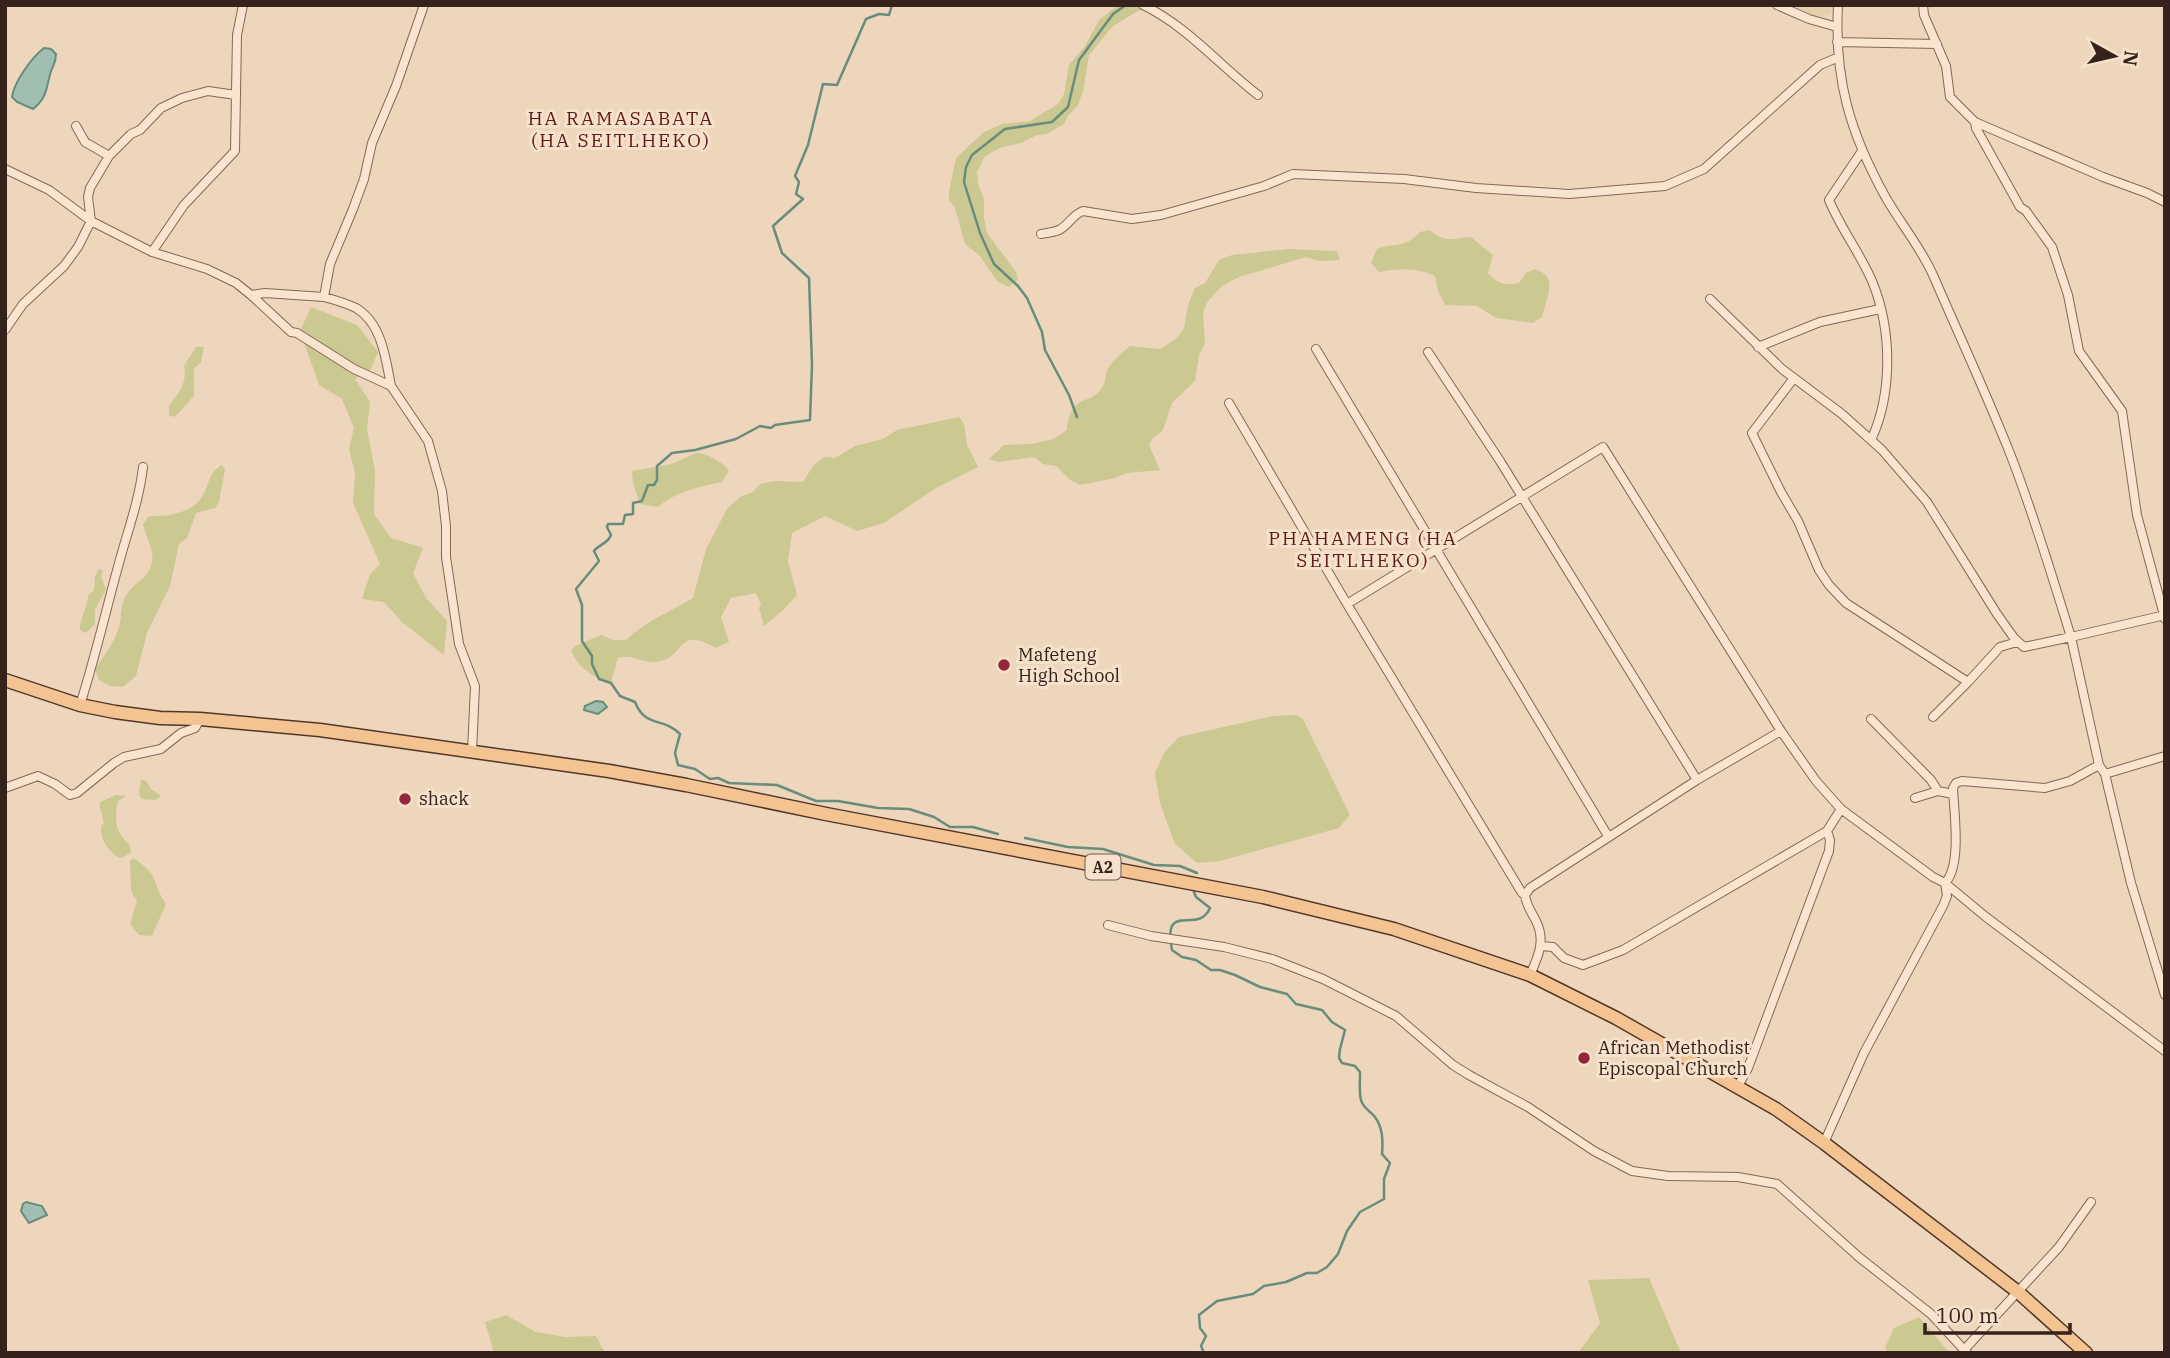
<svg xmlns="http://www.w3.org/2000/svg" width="2170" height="1358" font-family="'IBM Plex Serif',serif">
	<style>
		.farmland { fill: #e4d0aa }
		.green { fill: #ccc891 }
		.water { fill: #a0bfb0; stroke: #688c7d; stroke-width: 2 }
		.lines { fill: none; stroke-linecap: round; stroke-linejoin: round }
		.stream { stroke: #688c7d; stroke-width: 2.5 }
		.minor-casing { stroke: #866656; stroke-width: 10 }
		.primary-casing { stroke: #53362a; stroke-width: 15 }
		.minor { stroke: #f9e5cf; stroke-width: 8 }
		.primary { stroke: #f3c392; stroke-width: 12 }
		.poi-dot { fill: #95253b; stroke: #f6e2cc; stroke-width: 2.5 }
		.labels { text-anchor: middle; stroke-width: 6; stroke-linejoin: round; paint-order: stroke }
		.shield { fill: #f6e2cc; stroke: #6f5c50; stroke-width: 2 }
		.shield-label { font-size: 16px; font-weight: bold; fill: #35221b }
		.poi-label { font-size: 18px; fill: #35221b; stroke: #f6e2cc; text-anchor: start }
		.neighbourhood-label { font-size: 19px; letter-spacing: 2px; fill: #621b1a; stroke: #f6e2cc }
	</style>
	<rect width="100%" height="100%" fill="#eed6bc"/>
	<path class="farmland" d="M1786,5H1831V12L1823,16H1811Z"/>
	<path class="green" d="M1118,5H1148L1113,26L1089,55L1083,91L1078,105L1068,116L1064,124L1047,134L1037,135L1021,143L1002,147L985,156L977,172L978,184L984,199V218L987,233L1016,272L1018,280L1009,287L997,281L980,256L965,244L955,208L949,200V192L956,158L984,132L1002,124L1030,121L1058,104L1064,94L1069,65L1085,46L1099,20Z
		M1430,230C1445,244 1454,238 1471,237L1493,255L1488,273C1498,284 1505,286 1519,283L1526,273L1535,269C1560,277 1546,298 1542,317L1533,323L1496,318L1477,306L1445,305L1438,291L1435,276C1415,268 1400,268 1379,272L1371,263L1377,249C1396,242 1405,249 1420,232Z
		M1288,249L1337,251L1340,260L1320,261L1306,257L1239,277L1222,286L1208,301L1203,312L1205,343L1199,355L1195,381L1172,403L1163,430L1153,438L1149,445L1160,470L1127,473L1115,478L1080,485L1070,480L1056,466L1043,464L1034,457L998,462L989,459L1004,445L1032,444L1053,439L1067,430C1071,390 1091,408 1103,386C1106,382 1105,375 1107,370C1112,361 1122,353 1130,346L1160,349L1176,339L1184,328L1188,305L1195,288L1205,283L1219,260L1232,255Z
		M311,307L357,325L378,352L371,369L355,379L370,402L367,430L375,470L374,514L391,538L423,548L413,573L426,598L447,621L444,655L402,622L384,602L362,599L370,574L380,564L353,503L355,473L349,449L354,428L342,399L319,385L300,331Z
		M196,347H204L201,362L194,369V396C190,400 178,415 174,417L169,415V406C178,393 188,382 184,366Z
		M959,417L964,424L967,445L978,467L936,488L884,523L857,531L825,516L792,533L788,561L797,595L782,611L764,626L759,608L761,604L756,593L731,598L721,617L729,642L716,648C675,625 687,657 657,662C644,664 631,653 618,658L611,683C592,677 580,669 571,651L575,646L601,635L613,640H626C644,622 671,611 693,598L706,549L727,509L740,497L753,492L760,484L775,481L803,482L813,466L824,457L835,458L855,446L883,439L897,430Z
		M696,453C707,453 723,462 729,471L722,482C698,487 677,491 658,507L640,504L633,483L632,471L672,464Z
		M222,465L225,470L219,502L215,508L196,513L187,538L179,544L170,586L147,633L136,676L123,687L110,686L99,680L95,670C104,655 114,644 119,627C122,616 120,605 126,595C133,584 147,579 151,566C156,552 146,538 143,524L149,516C168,517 195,513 204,493C210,482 209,472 222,465Z
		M99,569L103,571L101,577L106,589L95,610V624L86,633L80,630C80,617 87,608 88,596L94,590L95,576Z
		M1296,715L1303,719L1350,815L1339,828L1220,861L1197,863L1175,844L1160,803L1155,773L1164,753L1179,737L1273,716Z
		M141,779L147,782L151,789L161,796L155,800L142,799L139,794Z
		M116,795L126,796L118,801C114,820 115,832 130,845L131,853L121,858C111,854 101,842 101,830C101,820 105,829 103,819C102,812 99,809 100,802Z
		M133,858C161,876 150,880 166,904L152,936L139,935L130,924L137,901L131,891L130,861Z
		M1649,1278L1681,1353H1578L1600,1323L1588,1280Z
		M506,1315L536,1332L565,1337L596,1336L605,1353H494L485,1322Z
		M1919,1317L1950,1353H1887L1885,1348L1894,1328Z"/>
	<path class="water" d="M44,48L51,49L56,54C56,62 54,64 51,71C46,87 48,97 33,109L17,102L12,97C14,82 32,57 44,48Z
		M596,701L603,702L607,707L598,714L584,710L585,706Z
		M26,1202L42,1206L47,1215L29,1223L21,1211L23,1204Z"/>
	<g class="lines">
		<path class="stream" d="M892,5L889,15L879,14L866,19L837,85L823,84L808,145L795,176L799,182L796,194L803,199L773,226L782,253L809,278L812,365L810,420L775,425L771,428L760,426L736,439L695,450L672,453L657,466V480L654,485H648L642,501L633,503V514L625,515L623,524H608L607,527L611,535C608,544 599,544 594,551L599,561L576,589L582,605V641L592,656V664L599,679L611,683L620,696L635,702C646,729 662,716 680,734L675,753L678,765L695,769L710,779L718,778L729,783L777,785L816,801H838L878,808L909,809L934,817L950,827H973L998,834
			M1077,417L1069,395L1045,350L1042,332L1027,298L1018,286L994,264L980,233L964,182L966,167L972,155L1005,129L1052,122L1068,107L1079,60L1113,14L1126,5
			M1025,838L1068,847L1103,849L1154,865L1180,866L1197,873
			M1194,892L1196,897L1210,908C1198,936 1162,899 1172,950L1182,957L1196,960L1211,970H1220L1235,975L1260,987L1287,994L1296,1004L1322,1010L1332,1022L1345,1030L1340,1049L1339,1058L1342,1063L1355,1066L1360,1072C1360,1080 1359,1092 1361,1100C1363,1108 1370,1111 1375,1117C1383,1128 1383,1141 1382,1154L1390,1163L1384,1179V1199L1360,1212L1347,1231L1338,1254L1327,1267L1317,1273H1307L1286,1282L1264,1286L1253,1294L1217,1301L1199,1315L1200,1328L1206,1336L1201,1346L1204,1353"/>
		<g class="minor-casing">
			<path id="minor" d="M1143,5C1187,26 1220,66 1258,95
				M1777,5L1809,19L1837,27
				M1923,5L1924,15L1946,66L1950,97L1975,122
				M1837,42L1937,44
				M76,126L85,142L109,156
				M1862,151L1829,200C1841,229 1860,253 1872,281C1892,329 1893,393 1871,440
				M5,169L49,190L91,221L152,252L207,269L236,283L251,295L265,293L324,297
				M2165,202L2147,193L2103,177L1975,122L1976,128L2020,207L2026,211L2052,247L2068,295L2079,351L2122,411L2137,515L2165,619
				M1041,234C1047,233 1054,232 1059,230C1069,225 1073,214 1083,211L1132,219L1161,215L1264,186L1293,174L1404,179L1476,188L1569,194L1665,186L1704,169L1820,65L1839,57
				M152,252L184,205L235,151L237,35L243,5
				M251,295L291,332L297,333L354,369L391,386L428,441L442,491L446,526V557L459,644L475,686L472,752
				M1710,299L1782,369L1842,414L1882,450L1927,502L1997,614L2014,638L2024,647L2071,637C2052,576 2034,515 2011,456C1987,395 1959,335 1933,275C1921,248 1901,224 1886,198C1850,133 1834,80 1838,5
				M5,330L23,304L64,266L78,247L91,221L88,197L90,188L109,156L131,134L140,130L161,108L182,98L208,91L236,95
				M1758,347L1820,322L1880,309
				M1316,349L1608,836
				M1428,352L1500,461L1697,780
				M1794,378L1752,433L1781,492L1798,521L1819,570L1829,585L1846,603L1968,682L2000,647L2017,642
				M391,386C386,360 382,323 356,308C346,303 335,300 324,297L330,264L353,209L364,179L372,143L396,86L424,5
				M1229,403L1347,604L1522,893L1525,895
				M1347,604L1603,447L1781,731
				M2165,615L2071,637L2099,765L2105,774L2131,883L2165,995
				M80,705C95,658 106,610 119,563C128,530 139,501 143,467
				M1933,717L1968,682
				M1871,719L1931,780L1938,791
				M2105,774L2165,756
				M5,788L38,776L55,784L70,795L77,793L114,763L124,757L161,749L181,733L195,728L200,719
				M1915,798L1938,791L1953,794
				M1945,883L1986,917L2165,1051
				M1108,925L1151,936L1224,947L1272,959L1323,979L1396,1016L1453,1065L1469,1075L1528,1107L1594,1151L1632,1171L1668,1176L1738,1177L1777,1184L1860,1258L1931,1314L1967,1353
				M1541,946L1553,947L1564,958L1583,965L1623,950L1827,831L1841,809
				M1530,975C1538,957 1546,941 1536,921C1532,913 1526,905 1525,895L1530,888L1697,780L1781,731L1816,781L1841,809L1933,877L1945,883C1962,866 1954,812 1953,788L1956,783L1962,781L2045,788L2070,781L2099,765
				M1738,1086L1748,1068L1829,851L1830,840L1827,831
				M1824,1143L1864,1053L1943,906L1947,896L1945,883
				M1964,1350L2059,1247L2091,1202"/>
		</g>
		<g class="primary-casing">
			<path id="primary" d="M5,680L80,705L115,712L160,718L200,719L320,730L609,771L686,785L826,814L1263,897L1394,929L1530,975L1616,1018L1776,1109L1824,1143L2018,1292L2086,1353"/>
		</g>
		<use href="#minor" class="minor"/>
		<use href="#primary" class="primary"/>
	</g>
	<g class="poi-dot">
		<circle cx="1004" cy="665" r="7"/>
		<circle cx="405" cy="799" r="7"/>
		<circle cx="1584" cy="1058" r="7"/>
	</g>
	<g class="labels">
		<rect class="shield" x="1085.5" y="854.5" width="35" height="25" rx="5"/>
		<g class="shield-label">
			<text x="1103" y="873">A2</text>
		</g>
		<g class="poi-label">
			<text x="1018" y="661">Mafeteng<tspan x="1018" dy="21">High School</tspan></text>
			<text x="419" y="805">shack</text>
			<text x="1598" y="1054">African Methodist<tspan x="1598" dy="21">Episcopal Church</tspan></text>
		</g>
		<g class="neighbourhood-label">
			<text x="621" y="125">HA RAMASABATA<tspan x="621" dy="22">(HA SEITLHEKO)</tspan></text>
			<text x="1363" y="545">PHAHAMENG (HA<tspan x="1363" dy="22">SEITLHEKO)</tspan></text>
		</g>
	</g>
	<rect width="2170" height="1358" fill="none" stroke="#35221b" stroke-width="14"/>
	<g transform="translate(2114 56) rotate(98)" stroke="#f6e2cc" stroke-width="5" paint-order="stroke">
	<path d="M0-5L12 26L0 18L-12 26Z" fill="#35221b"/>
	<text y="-10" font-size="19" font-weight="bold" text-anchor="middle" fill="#35221b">N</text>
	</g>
	<path d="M1925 1323v10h145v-10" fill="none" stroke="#35221b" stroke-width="3.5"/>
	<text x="1936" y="1323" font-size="21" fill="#35221b" stroke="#f6e2cc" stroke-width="5" paint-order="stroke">100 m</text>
</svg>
